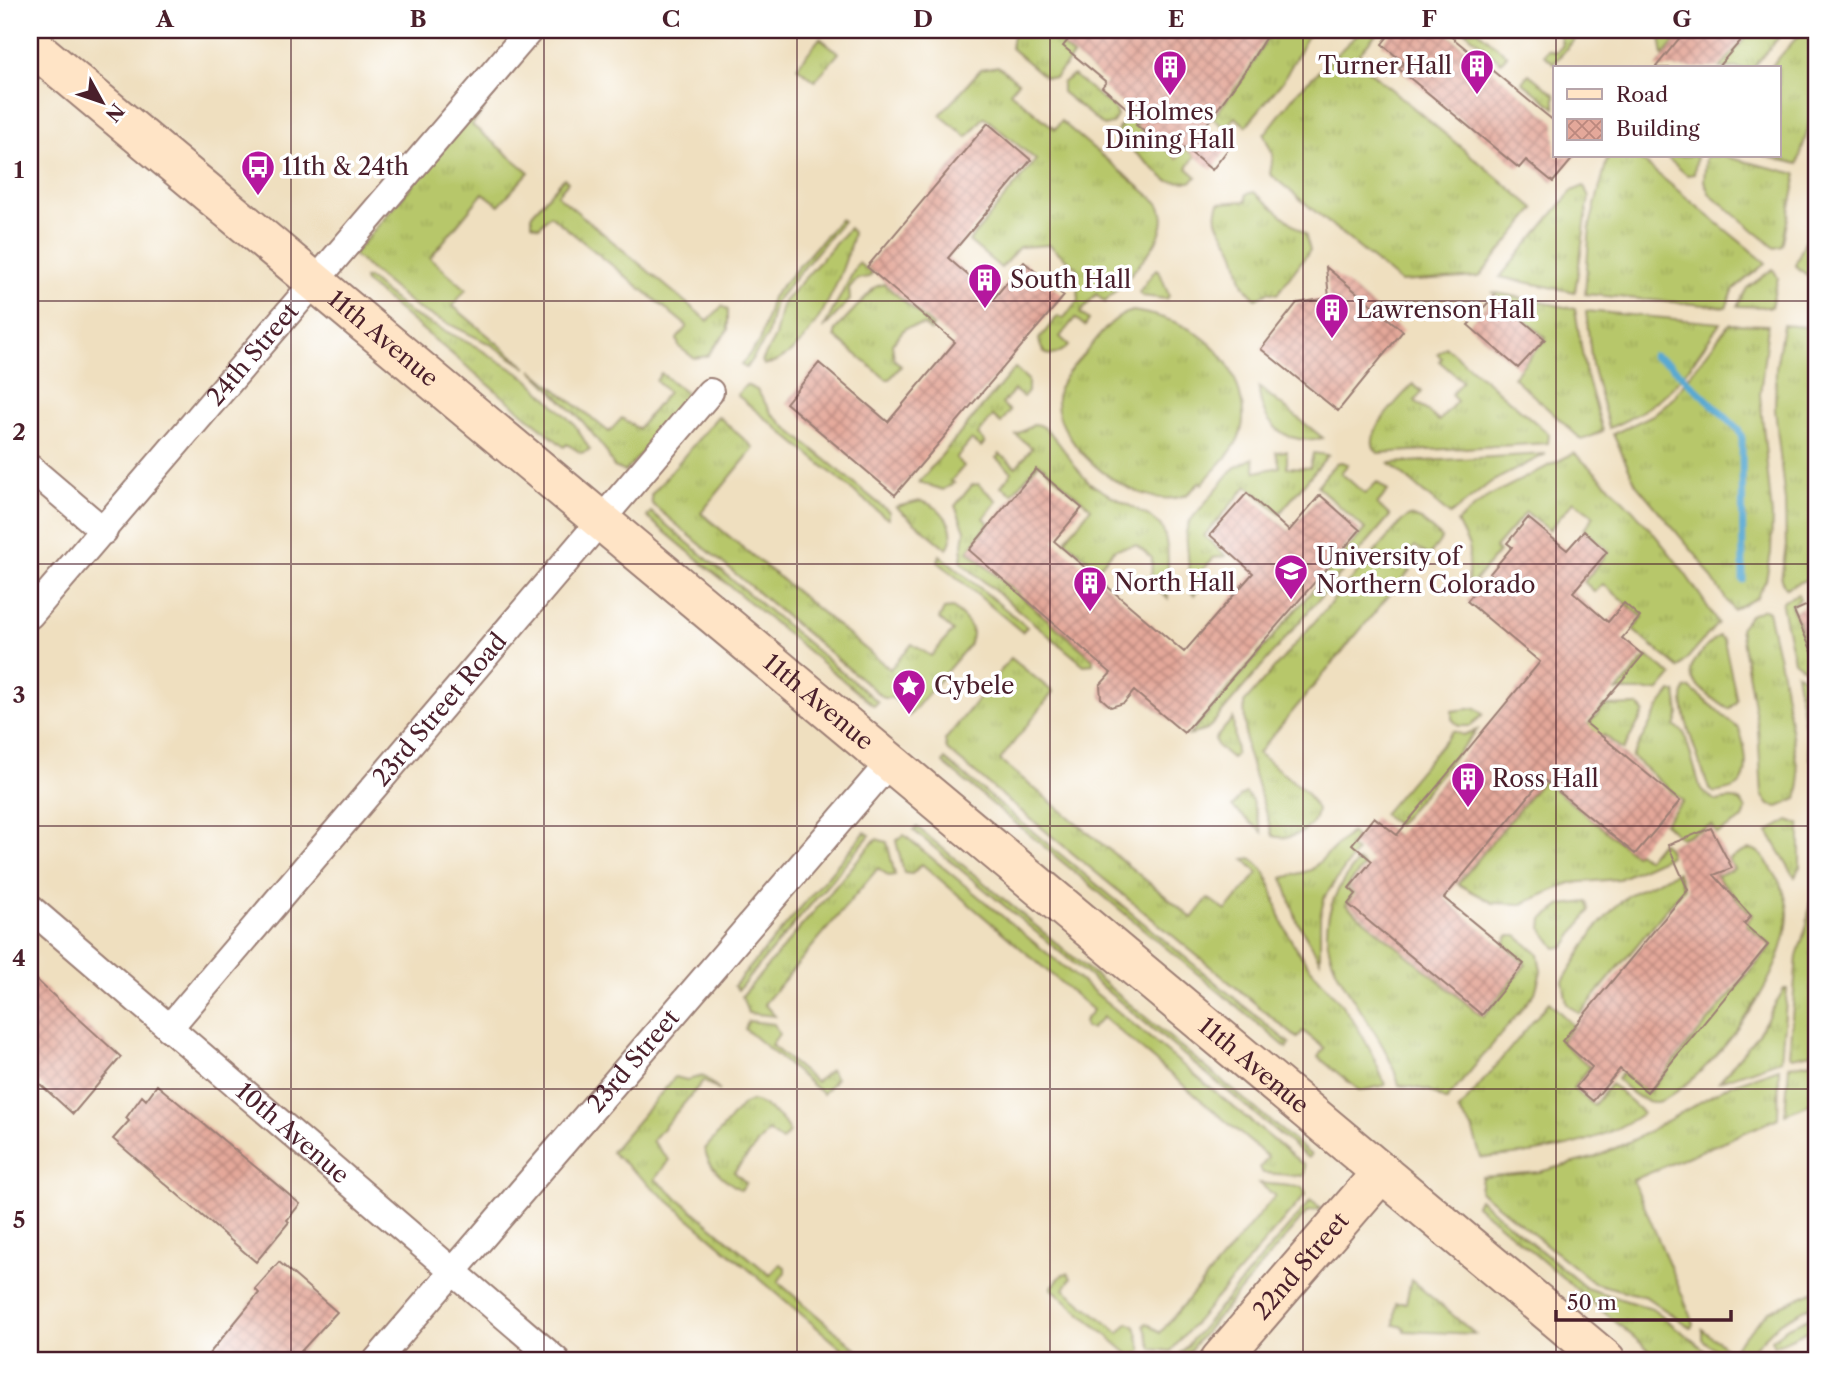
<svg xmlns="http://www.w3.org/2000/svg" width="1847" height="1390" font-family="'Libre Caslon Text',serif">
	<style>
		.grass { fill: url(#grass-tufts); stroke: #80734a; stroke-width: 2 }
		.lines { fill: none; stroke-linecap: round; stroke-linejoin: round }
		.stream { stroke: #58a9d2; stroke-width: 7 }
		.building { fill: url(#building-cross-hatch) }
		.street-casing { stroke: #9c7f75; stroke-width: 30 }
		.secondary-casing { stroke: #9c7f75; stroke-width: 42 }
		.street { stroke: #fff; stroke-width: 26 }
		.secondary { stroke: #ffe4c6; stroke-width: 38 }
		.grid { fill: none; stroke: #4a1f2b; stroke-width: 2; stroke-opacity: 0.55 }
		.labels { text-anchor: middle; stroke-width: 7; stroke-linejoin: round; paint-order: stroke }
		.poi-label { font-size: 24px; fill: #4a1f2b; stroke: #fff; text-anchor: start }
		.street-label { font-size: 24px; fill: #4a1f2b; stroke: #fff }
		.neatline { fill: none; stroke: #4a1f2b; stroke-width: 2.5 }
		.grid-label { font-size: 23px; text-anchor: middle; font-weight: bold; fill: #4a1f2b }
	</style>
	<defs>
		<pattern id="grass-tufts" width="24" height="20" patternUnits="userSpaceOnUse" patternTransform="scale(1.75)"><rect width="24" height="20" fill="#b7c76a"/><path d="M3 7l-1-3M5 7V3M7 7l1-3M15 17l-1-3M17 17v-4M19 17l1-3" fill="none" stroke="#9faa5c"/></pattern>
		<pattern id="building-cross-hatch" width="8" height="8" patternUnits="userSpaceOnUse" patternTransform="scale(1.75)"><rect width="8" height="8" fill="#e4a89a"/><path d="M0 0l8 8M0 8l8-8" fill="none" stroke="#bb887e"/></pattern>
	</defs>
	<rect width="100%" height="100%" fill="#fff"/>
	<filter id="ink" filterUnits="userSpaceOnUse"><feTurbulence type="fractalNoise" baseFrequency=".0143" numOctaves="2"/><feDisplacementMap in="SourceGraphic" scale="14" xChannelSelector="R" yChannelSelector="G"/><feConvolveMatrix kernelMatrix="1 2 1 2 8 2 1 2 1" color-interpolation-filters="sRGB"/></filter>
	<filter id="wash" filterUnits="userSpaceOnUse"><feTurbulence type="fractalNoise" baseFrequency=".00686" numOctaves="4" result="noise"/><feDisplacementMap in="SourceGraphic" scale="28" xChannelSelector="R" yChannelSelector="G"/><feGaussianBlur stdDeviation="1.57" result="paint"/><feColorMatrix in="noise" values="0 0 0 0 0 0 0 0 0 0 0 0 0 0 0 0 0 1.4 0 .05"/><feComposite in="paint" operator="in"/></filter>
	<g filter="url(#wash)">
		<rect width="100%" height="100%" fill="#efdfbf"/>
		<path class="grass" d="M1014,30H1075L1062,46L1073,56L1055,78L1045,77L1011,48Z
			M1272,30H1311L1283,81L1246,126L1235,117L1225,128L1213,118L1249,70Z
			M1362,30H1379L1355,59L1535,209L1479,277L1400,282L1270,174L1273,155L1264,135L1299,90Z
			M1464,30H1477L1507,55L1501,62Z
			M1564,30H1583L1554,63L1544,55L1548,49L1556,52L1562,46L1560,35Z
			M1659,30H1684L1663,56Z
			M1752,30H1785L1753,68H1720Z
			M1812,30H1817V96L1798,164L1765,156H1779V68H1770L1797,37Z
			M820,38L839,53L815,81L797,67Z
			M998,66L1018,82L1010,92L1055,129L1061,121L1157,202C1181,233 1125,278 1105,302L1096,294L1080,313L1089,320L1085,326L1075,318L1060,337L1069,345C1056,358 1042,360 1039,339L1058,316L1063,319L1079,300L1076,267L1049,245L1019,247L1001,268L969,241L1036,160L984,117L967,137L940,115L981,69Z
			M1529,74L1555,95V108L1522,82Z
			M1073,75L1114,108L1117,116L1112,124L1104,126L1062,92V83Z
			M482,103L484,110L472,125L529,172L499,205L483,193L430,258L466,289L453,306L527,368L490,344L418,309L353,255Z
			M1144,114L1135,125L1177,158L1185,148L1195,156L1187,168L1197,177L1190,182L1168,181L1117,137L1118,129L1130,115Z
			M1608,156H1636L1766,263L1734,289L1726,307L1585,294L1590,225Z
			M1665,156H1697L1694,174L1687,175Z
			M1706,156H1722L1797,174L1782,246L1775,248L1709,193L1704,181Z
			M564,178L568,182L557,195L708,321L722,306L728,310V330L707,356L694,358L679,347L677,339L687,326L550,215L539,227L532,224V214Z
			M1584,186L1589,197L1575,292L1500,277L1572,191Z
			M1254,192L1305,234L1310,250L1277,294L1268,292L1256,299C1238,284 1242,273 1235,254C1228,234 1210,225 1219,203L1246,201V194Z
			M1817,213V284L1795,265Z
			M840,219L843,221L775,302L767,337L746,368L741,365L760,341L772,297Z
			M849,228L853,233C845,273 810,358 764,365L762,361L775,337L782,304Z
			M858,263L872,273L869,277L857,279L849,288L850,300L823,329Z
			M1156,269L1159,270L1169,296L1166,299L1142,296L1139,292Z
			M1773,269L1778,278L1771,307L1737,306L1747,288Z
			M368,278L411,314L475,346L528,379L575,425L590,450L581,453L567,444L564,447L365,282L364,279Z
			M884,284L933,326L931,331L924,325L905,328L892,344L894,359L901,366L890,379H886L835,337V330L875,287Z
			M1492,292L1575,309L1585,370L1603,431L1582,440L1513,377L1546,338Z
			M1133,311C1184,319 1227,342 1240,395C1244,409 1245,423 1239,437C1232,454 1214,469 1202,484L1200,482C1195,487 1190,494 1183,496C1137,512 1053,446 1057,397C1059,378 1078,362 1089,348C1102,333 1113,316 1133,311Z
			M1586,311L1720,323C1683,376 1672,401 1609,428L1592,365Z
			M1729,324L1768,325L1760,395L1772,516L1771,553L1766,580L1756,598L1733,610L1700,560L1636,484L1613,434L1653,415L1672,399Z
			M1783,325L1817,328V575L1786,588L1781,580L1786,546L1785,502L1775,409L1776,368Z
			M1446,347L1549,434L1548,443L1378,453C1358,436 1401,398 1413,384L1422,392L1415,401L1439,421L1457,401L1451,395L1462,381L1439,361L1442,358L1437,354Z
			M1015,368L1028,380V392L1023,397L1014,390L1002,404L1010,411L1001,423L993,416L978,435L985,442L981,447L971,440L956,458L964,466L951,481L954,483L943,490L919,482Z
			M532,370L609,432L622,418L638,429L668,392L656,381L661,373L685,392V403L625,472L614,467L606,451L583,422Z
			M746,385L757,390L772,414L792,432L889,512V518L885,517L737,395Z
			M1259,387L1323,438C1286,446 1260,424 1259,387Z
			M718,416L754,448L701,513L890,669L912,644L931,656L953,631L939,619L944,609L953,608C965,619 978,627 969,645L909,716V712L893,698H884L652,504L651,495Z
			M1035,424C1053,425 1073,469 1089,482C1105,496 1156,515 1162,528C1171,548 1167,578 1168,599L1151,583L1152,558L1136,545L1115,549L1098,568L1065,540L1091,508L1039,463L1012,494L1001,486L1012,472L996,458L1000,454L1016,467L1032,448L1016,435Z
			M1287,451V467L1310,468L1313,453L1328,455L1280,513L1247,486L1204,536L1226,556L1213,558L1201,572L1203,585L1194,595L1191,592L1186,532L1190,521L1234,468L1253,458L1256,472L1280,467L1276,452Z
			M1574,453C1634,506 1676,555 1718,623L1679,668L1633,630L1643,617L1603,584L1595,592L1584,582L1609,551L1584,529L1594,516L1574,501L1549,530L1526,512L1495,548L1499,552L1468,589L1469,546L1457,522L1487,497Z
			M1546,454L1491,482L1450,515L1389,463Z
			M1341,462L1348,464L1341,473L1365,494L1377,482L1388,491L1377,504L1390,516L1207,730L1189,735L1365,529L1317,486L1336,463Z
			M978,484L997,501L984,518L989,523L968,551L1093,659V664L1084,665L963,564L961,560L965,530L955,506L972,485Z
			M920,501C941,505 960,528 947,549L896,507Z
			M651,512L878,702L874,706L647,517Z
			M1409,516L1421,520L1442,538L1429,556L1415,546L1401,562L1410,570L1258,753L1305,791L1317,809C1316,830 1291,841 1273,836L1246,748L1244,703L1401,522Z
			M940,555L1027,627L1022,632L938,562Z
			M1798,594L1800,599L1791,605L1817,665V678L1794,661L1782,606L1784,600Z
			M1764,609L1768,611L1782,673L1800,784L1797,799L1778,807L1769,805L1762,795L1758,728L1740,628L1750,615Z
			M1719,636L1724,640L1737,701L1729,709C1719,704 1689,684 1691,671C1692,660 1711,641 1719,636Z
			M1647,656L1672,676L1659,691H1617Z
			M1011,658L1053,692L1000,760L1192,918L1208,898L1226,911L1258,873L1244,859L1251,858C1274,873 1273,904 1285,928C1300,961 1324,982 1345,1009C1363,1033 1375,1058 1385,1085L1360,1091L1318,1057L1324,1048L1303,1031L1297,1038L947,750L945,740Z
			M1796,673L1817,688V770L1811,760Z
			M1690,688L1739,729C1744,742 1752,776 1738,786C1732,790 1722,791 1715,793L1709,789C1702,767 1676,707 1685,689Z
			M1671,692H1676L1679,714L1675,727L1684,732L1701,790L1716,801C1729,799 1740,795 1746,810L1743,819L1717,834L1712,825L1681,838L1664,823L1683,801L1632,757L1658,709Z
			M1638,705L1644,712L1623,750L1604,735L1584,758L1569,747L1604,706Z
			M1475,708L1483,714L1471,726H1459L1452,719V711Z
			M1233,718L1236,753L1232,758L1217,746L1215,739Z
			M1477,730L1397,825L1383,814L1453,731L1463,735Z
			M945,759L1290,1044L1287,1048L943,763Z
			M1543,780L1635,855L1638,852L1647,859L1661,842L1667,847L1670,856L1619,879L1570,883L1522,904L1493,903L1458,884Z
			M1246,793L1252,801L1262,832L1232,807L1241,795Z
			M1789,820L1800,825V867L1795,877L1768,832Z
			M917,827L1311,1155L1308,1158L913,830Z
			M865,832L870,835L738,990L734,986Z
			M1351,832L1356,837L1349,846L1356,852L1325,896L1320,916V960L1297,921L1283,878L1311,870Z
			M904,835L1305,1166L1304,1176L1263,1173L1260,1168L1268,1157L1103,1017L1091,1029L1085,1028L1084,1021L1093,1010L922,864L912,874L904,873L896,841Z
			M876,839L887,842L895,875L889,876L878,868L764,1004L775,1016L748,1013L742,996Z
			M1749,849C1759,849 1763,858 1769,865C1779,879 1788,896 1788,914C1786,973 1726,1055 1680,1089C1673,1094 1666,1101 1657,1102C1640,1103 1628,1089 1617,1079L1622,1073L1648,1093L1771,946L1746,924L1752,915L1716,876L1734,869L1729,859Z
			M1358,861L1364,866L1346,888L1353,894L1346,905L1483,1017L1526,964L1504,944L1508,936H1517L1538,954L1541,971L1535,993L1446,1101L1428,1090L1399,1085C1375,998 1278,956 1358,861Z
			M1677,872L1684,888L1580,1014L1567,1004L1563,981L1596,928L1617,905L1630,894Z
			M1587,902L1590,910L1565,946L1556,948L1542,929L1543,919L1562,905Z
			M1810,903L1817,910V1052L1792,1057L1789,1055L1797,956L1807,924Z
			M1784,989H1787L1781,1060L1720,1081L1758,1034Z
			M1549,1002L1573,1025L1560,1041L1590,1067L1573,1088L1594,1105L1611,1084L1643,1113C1596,1146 1537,1154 1481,1158L1472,1128L1458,1111Z
			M748,1021L774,1024L779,1034L771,1045L816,1082L830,1070L836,1078L823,1094L745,1029Z
			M1817,1061V1101L1785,1114L1789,1066Z
			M1779,1068L1778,1118L1633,1180L1690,1313L1694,1324L1691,1328L1646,1297L1594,1283L1480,1191L1482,1177L1539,1172L1596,1157L1635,1139L1730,1085Z
			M703,1076L720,1091L703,1081L652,1141L669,1160L655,1179L770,1275L780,1264L785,1267V1272L778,1282L869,1360H855L611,1152L675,1077L687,1080Z
			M752,1101C765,1104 785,1119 789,1132L782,1141L768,1131L734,1172L746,1183L741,1190C727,1182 706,1166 705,1149L743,1104Z
			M1259,1183L1302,1187L1306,1194L1171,1351L1152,1349L1144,1325L1147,1323L1160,1333L1275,1196Z
			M1479,1199L1586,1288L1652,1309L1718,1360H1661L1476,1205Z
			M1311,1200L1321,1209L1307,1212L1184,1357L1179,1355Z
			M1068,1273L1071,1278L1064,1289L1119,1333L1128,1323L1135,1326L1142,1351L1132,1357L1051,1288L1063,1274Z
			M1411,1280L1475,1334L1405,1331L1404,1327L1394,1325L1396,1303H1406Z
			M1817,1290V1303L1779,1323L1742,1360H1727L1702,1339V1329L1730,1351L1769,1311Z
			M1817,1314V1327L1775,1346L1772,1340L1786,1328Z"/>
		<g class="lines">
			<path class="stream" d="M1653,356L1670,364L1738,429L1742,438L1743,580"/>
		</g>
		<g id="blocks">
			<path class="building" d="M1076,30H1270L1247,68L1204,128L1229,148L1212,170L1185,148L1177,158L1136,125L1141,120L1102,87L1106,82L1063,46Z
				M1393,30H1443L1555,122V156H1575L1553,182L1526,160L1519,168L1399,69L1404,63L1382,44Z
				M1686,30H1750L1717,68H1655Z
				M988,123L1031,160L948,258L994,298L1024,262L1064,296L895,495L786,403L819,363L888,422L955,342L867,267Z
				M1326,267L1403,331L1338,411L1261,349L1297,303L1329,298Z
				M1494,296L1545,339L1518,368L1468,325Z
				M1036,469L1082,508L1054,541L1184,652L1253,573L1210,535L1247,493L1289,531L1320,495L1360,530L1184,733L1134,691L1124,703L1111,707L1101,698L1100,685L1111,673L969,550Z
				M1528,518L1567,550L1584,531L1607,552L1573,592L1608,622L1624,603L1640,617L1622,638L1643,655L1586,723L1680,801L1635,854L1543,779L1444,898L1524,964L1482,1015L1348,904L1356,894L1349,888L1372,861L1352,844L1374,817L1397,835L1540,662L1467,601L1512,547L1507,543Z
				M1817,601V663L1794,611Z
				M1711,828L1732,868L1714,875L1751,916L1744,924L1768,945L1647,1092L1620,1069L1593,1101L1576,1087L1592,1067L1562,1041L1688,890L1668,845Z
				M30,974L121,1057L73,1114L30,1075Z
				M157,1085L300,1204L287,1220L289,1222L256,1262L113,1139L129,1121L126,1118L142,1096L146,1100Z
				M279,1262L337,1312L293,1360H204L259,1293L255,1289Z"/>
		</g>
	</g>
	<g filter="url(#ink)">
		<use href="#blocks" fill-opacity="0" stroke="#9c7f75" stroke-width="2"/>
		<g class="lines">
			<g class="street-casing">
				<g id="street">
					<path d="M30,468L104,531"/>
					<path id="s1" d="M30,615L530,30"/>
					<path id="s2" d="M30,908L556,1360"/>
					<path id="s3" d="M169,1028L710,392"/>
					<path id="s4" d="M377,1360L890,762"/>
				</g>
			</g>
			<g class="secondary-casing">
				<g id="secondary">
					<path id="s5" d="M30,44L1606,1360"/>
					<path id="s6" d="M1220,1360L1382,1172"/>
				</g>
			</g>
			<use href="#street" class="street"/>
			<use href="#secondary" class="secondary"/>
		</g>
	</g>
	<path class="grid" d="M291,30V1360M544,30V1360M797,30V1360M1050,30V1360M1303,30V1360M1556,30V68M1556,156V1360M30,301H1817M30,564H1817M30,826H1817M30,1089H1817"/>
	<defs>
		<g id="building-pin" transform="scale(1.75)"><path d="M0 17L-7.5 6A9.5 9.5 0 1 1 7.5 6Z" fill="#b5179e" stroke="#fff"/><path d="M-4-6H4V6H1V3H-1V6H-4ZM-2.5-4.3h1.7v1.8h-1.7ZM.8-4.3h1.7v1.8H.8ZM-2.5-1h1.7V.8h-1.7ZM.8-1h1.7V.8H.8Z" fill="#fff"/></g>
		<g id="bus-pin" transform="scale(1.75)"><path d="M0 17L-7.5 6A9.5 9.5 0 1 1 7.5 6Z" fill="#b5179e" stroke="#fff"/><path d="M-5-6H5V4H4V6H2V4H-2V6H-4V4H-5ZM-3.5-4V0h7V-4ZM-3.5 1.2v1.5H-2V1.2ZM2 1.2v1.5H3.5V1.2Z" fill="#fff"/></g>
		<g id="university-pin" transform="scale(1.75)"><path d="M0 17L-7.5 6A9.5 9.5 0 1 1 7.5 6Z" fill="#b5179e" stroke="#fff"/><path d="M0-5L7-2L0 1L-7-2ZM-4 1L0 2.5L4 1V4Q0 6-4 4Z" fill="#fff"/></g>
		<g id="sight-pin" transform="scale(1.75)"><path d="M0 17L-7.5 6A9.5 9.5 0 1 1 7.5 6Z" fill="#b5179e" stroke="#fff"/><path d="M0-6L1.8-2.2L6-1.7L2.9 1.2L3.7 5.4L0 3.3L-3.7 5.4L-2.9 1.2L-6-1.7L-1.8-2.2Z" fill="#fff"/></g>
	</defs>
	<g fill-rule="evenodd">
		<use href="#building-pin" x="1477" y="66"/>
		<use href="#building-pin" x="1170" y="67"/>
		<use href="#bus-pin" x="258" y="167"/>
		<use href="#building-pin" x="985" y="280"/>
		<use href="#building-pin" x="1332" y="310"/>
		<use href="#university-pin" x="1291" y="571"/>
		<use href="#building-pin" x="1090" y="583"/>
		<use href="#sight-pin" x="909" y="686"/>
		<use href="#building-pin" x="1468" y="779"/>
	</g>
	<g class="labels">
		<g class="poi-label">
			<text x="1452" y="74" text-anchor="end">Turner Hall</text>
			<text x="1170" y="120" text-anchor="middle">Holmes<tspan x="1170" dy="28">Dining Hall</tspan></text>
			<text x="282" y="175">11th &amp; 24th</text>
			<text x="1010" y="288">South Hall</text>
			<text x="1356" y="318">Lawrenson Hall</text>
			<text x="1316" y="565">University of<tspan x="1316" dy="28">Northern Colorado</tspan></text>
			<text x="1114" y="591">North Hall</text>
			<text x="934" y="694">Cybele</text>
			<text x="1492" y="787">Ross Hall</text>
		</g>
		<g class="street-label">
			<text dy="8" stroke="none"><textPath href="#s5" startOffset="460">11th Avenue</textPath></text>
			<text dy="8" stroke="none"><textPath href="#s1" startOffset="343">24th Street</textPath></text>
			<text dy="8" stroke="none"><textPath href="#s5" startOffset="1027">11th Avenue</textPath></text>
			<text dy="8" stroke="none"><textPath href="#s3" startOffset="418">23rd Street Road</textPath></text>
			<text dy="8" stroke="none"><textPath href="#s4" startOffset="394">23rd Street</textPath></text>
			<text dy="8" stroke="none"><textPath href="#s5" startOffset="1594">11th Avenue</textPath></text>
			<text dy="8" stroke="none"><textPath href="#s2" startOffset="346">10th Avenue</textPath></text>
			<text dy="8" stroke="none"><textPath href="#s6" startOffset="124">22nd Street</textPath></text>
		</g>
	</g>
	<rect width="1847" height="1390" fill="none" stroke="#fff" stroke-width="77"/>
	<rect x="1553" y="66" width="228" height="91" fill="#ffffff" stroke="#b7a5aa" stroke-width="2"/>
	<rect x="1567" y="89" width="35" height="10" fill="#ffe4c6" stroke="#b7a5aa" stroke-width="2"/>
	<text x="1616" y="102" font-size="21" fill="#4a1f2b">Road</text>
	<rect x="1567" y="119" width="35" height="21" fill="url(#building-cross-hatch)" stroke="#b7a5aa" stroke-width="2"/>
	<text x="1616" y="136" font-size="21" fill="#4a1f2b">Building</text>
	<g transform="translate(102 102) rotate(130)" stroke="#ffffff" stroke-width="5" paint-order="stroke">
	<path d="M0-5L12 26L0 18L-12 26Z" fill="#4a1f2b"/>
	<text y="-10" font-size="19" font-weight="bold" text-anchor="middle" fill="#4a1f2b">N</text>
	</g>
	<path d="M1556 1310v10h175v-10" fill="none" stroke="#4a1f2b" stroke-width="3.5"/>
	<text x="1567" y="1310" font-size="21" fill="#4a1f2b" stroke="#ffffff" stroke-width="5" paint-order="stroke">50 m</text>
	<rect x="38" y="38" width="1770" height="1314" class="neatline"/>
	<g class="grid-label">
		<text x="165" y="27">A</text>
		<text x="418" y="27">B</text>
		<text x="671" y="27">C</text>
		<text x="923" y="27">D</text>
		<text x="1176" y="27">E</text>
		<text x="1429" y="27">F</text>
		<text x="1682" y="27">G</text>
		<text x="19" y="178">1</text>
		<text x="19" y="440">2</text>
		<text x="19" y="703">3</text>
		<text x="19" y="966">4</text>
		<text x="19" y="1228">5</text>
	</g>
</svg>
